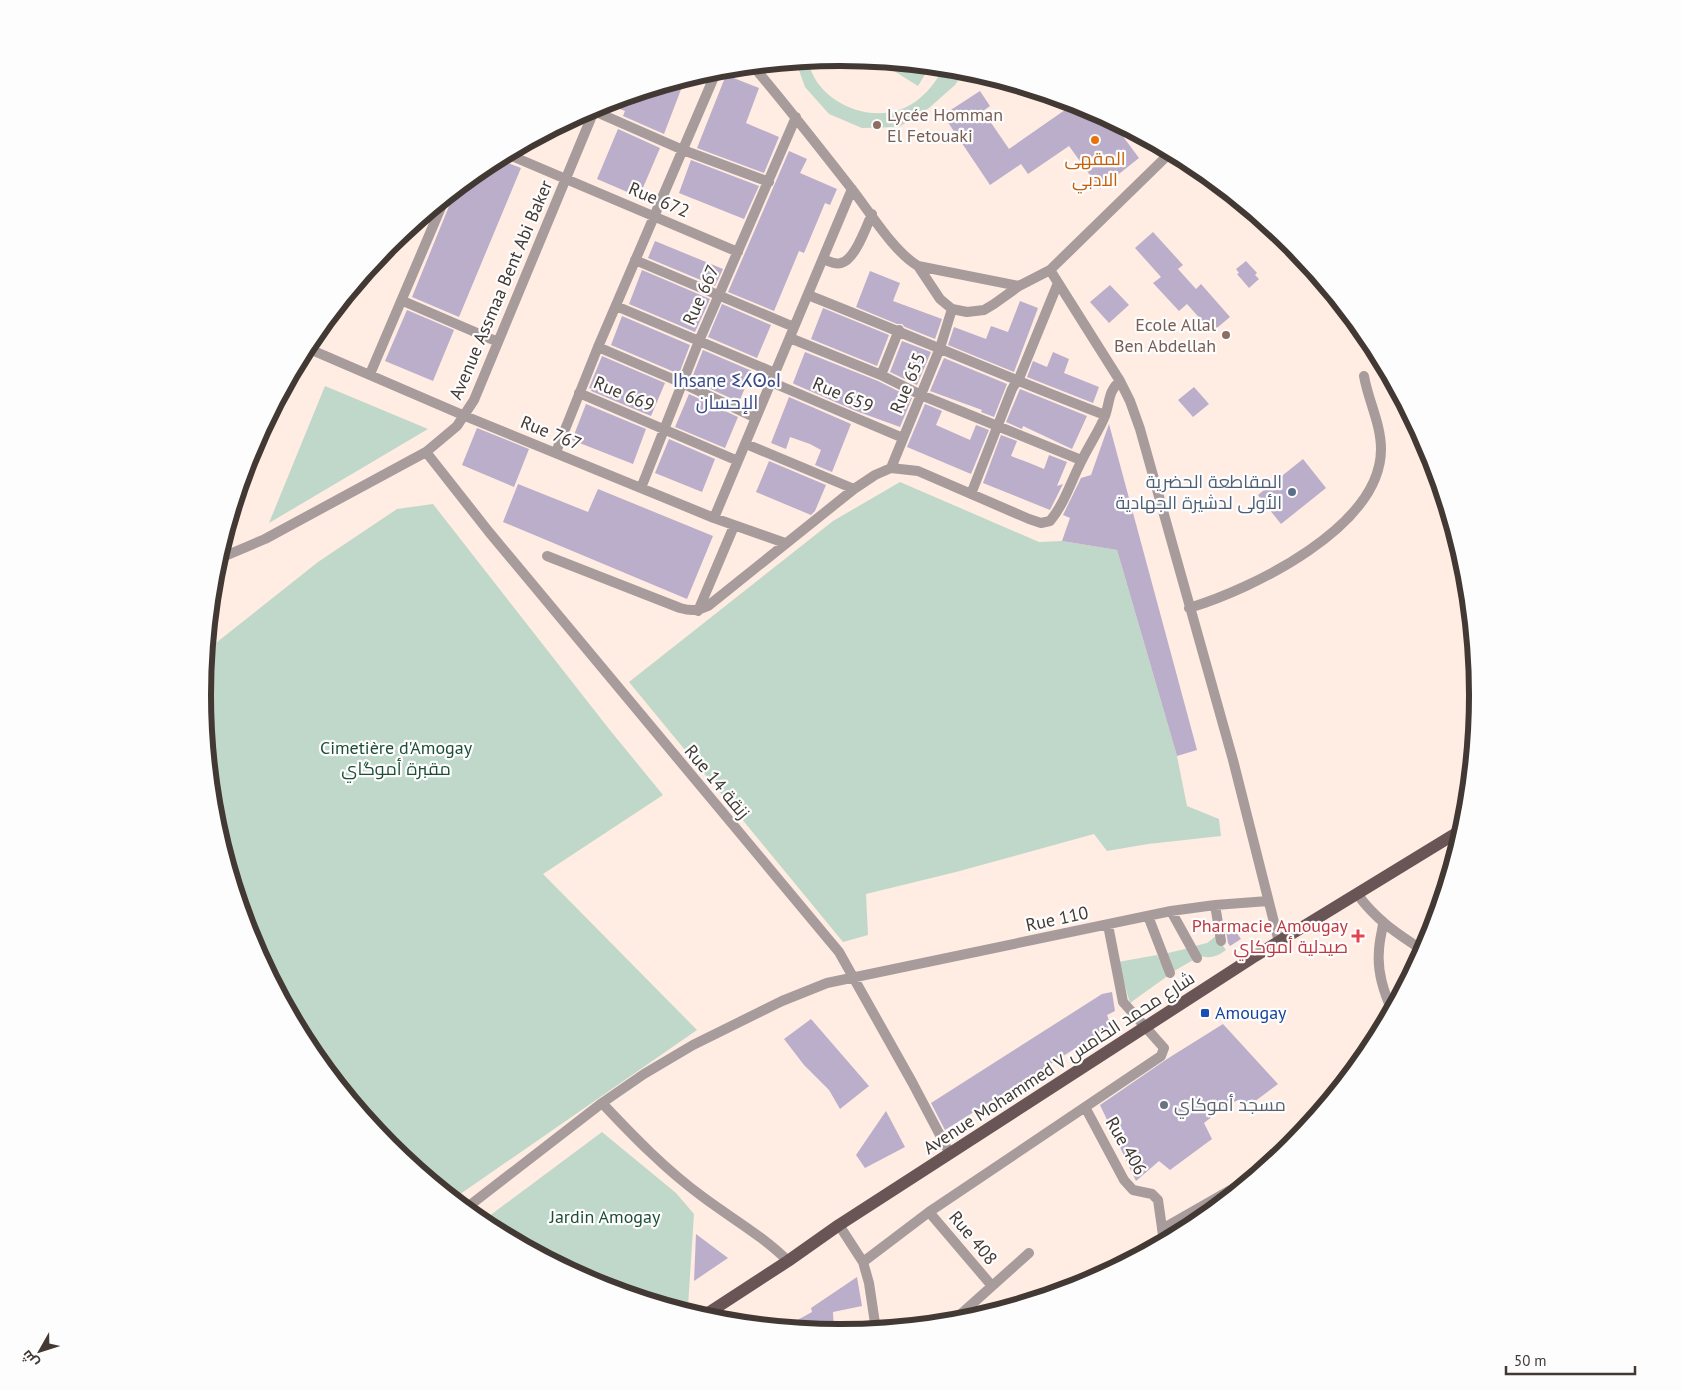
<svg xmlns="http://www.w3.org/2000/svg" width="1681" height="1391" font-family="'PT Sans',Cairo,'Noto Sans Tifinagh',sans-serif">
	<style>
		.green { fill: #c0d8c9 }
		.building { fill: #bbaeca }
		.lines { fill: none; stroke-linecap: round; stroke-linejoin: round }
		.street { stroke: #a79b9b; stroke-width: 10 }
		.primary { stroke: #695556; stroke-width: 12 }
		.education-dot { fill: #8d6e63; stroke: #fdfdfd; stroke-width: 2 }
		.food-dot { fill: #e8710a; stroke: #fdfdfd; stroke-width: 2 }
		.service-dot { fill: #5c6f8a; stroke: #fdfdfd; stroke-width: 2 }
		.health-dot { fill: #e0444e; stroke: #fdfdfd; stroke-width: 2 }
		.transit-dot { fill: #1a4fb4; stroke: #fdfdfd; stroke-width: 2 }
		.worship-dot { fill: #6b7280; stroke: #fdfdfd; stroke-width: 2 }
		.labels { text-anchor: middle; stroke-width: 4.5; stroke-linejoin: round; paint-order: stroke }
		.education-label { font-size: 18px; fill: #785e54; stroke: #fdfdfd; text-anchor: start }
		.food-label { font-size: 18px; fill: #c56008; stroke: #fdfdfd }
		.street-label { font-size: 18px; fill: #423934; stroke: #fdfdfd }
		.service-label { font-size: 18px; fill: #4e5e75; stroke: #fdfdfd; text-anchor: end }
		.park-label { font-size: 18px; fill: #1c4f35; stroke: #fdfdfd }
		.health-label { font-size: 18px; fill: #be3a42; stroke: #fdfdfd; text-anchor: end }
		.transit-label { font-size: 18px; fill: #164399; stroke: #fdfdfd; text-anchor: start }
		.worship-label { font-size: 18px; fill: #5b616d; stroke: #fdfdfd; text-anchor: start }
		.neighbourhood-label { font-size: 19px; fill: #3c4b86; stroke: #fdfdfd }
		.rim { fill: none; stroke: #423934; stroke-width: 6 }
	</style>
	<rect width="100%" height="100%" fill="#ffece2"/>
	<path class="green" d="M807,61C810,68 813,76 817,82C840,114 889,125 920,98C930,90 937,79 944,68L965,70L955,85L929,108L899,127L862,128L829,114L805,87L796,62Z
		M878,61L930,66L918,86Z
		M325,386L428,429L269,523Z
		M900,482L1039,542L1062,541L1117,550L1177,756L1187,806L1219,819L1221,836L1148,844L1107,851L1094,834L956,872L866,894L868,935L843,942L629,682L833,521Z
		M433,504L609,729L663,795L543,874L697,1030L453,1199L389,1146L310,1050L251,939L215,820L203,695L207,650L318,562L397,509Z
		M1216,936L1226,950C1218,956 1210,959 1201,956L1195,946L1207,943Z
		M1189,948L1195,959L1174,971L1164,954Z
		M1157,955L1169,975L1130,1003L1118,962Z
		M602,1132L676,1193L694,1214L688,1306L681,1311L596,1285L481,1222Z"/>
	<path class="building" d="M726,75L759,88L746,123L779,137L764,173L697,148Z
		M685,79L664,134L623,116L625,111L605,103Z
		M980,91L990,106L983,111L1009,149L1075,103L1085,106L1110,119L1139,158L1100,189L1069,146L1028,174L1021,164L990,185L943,115Z
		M618,129L660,148L639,197L597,179Z
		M789,151L807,159L800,173L837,189L830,205L825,203L804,253L799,251L774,311L728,292Z
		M498,159L521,168L459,317L412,297L456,189L486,165Z
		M691,160L759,186L744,219L679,193Z
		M1153,232L1183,265L1178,269L1196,289L1201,284L1230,317L1212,332L1187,304L1179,311L1153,283L1161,277L1135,248Z
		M655,241L723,269L715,286L648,258Z
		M1246,261L1257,273L1255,275L1259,279L1249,288L1237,274L1239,273L1236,269Z
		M642,270L710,299L695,332L629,304Z
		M870,271L900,283L893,301L942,319L935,339L905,327L902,324H897L856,307Z
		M1110,285L1129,305L1109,323L1090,302Z
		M1020,301L1038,308L1014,372L948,345L954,327L986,339L991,326L1008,332Z
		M722,304L771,325L757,358L708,337Z
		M823,308L889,335L877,366L811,339Z
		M407,310L454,330L433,381L385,361Z
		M622,316L690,345L679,374L611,345Z
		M902,341L931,352L917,385L890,372Z
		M703,350L752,371L739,402L691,380Z
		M805,352L878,381L912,398L900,427L856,411L794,384L793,383Z
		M1053,352L1069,359L1064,373L1099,387L1093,403L1027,377L1033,361L1047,367Z
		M602,356L665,383L651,416L591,391L592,389L589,388Z
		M944,358L1007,384L994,417L981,412L982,410L930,391Z
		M1194,387L1209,404L1193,417L1178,400Z
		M1020,389L1087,416L1072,449L1023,426L1022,429L1006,422Z
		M689,394L738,417L725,448L675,427Z
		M789,397L851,424L832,472L815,465L821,450L810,444L790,437L786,449L771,443Z
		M586,404L646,429L633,464L572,440Z
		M925,404L942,411L936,425L970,440L976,425L989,430L971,474L907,447Z
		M1109,424L1197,750L1177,756L1117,550L1062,541L1070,518L1063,515L1081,478L1091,475Z
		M477,428L529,449L514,487L462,465Z
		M1001,435L1017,441L1011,456L1027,462L1044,469L1049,455L1067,462L1057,486L1063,484L1050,510L983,483Z
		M669,439L715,459L702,492L655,473Z
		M1303,459L1326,488L1281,524L1258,495Z
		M769,461L826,485L815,511L811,515L756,492Z
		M518,484L588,512L598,489L713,536L687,599L503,522Z
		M1232,926L1241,939L1230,946L1228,943L1226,931Z
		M1112,992L1115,1011L1107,1015L1111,1026L945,1130L931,1103L1102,994Z
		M811,1019L869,1086L840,1109L829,1090L804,1065L784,1039Z
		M1223,1024L1278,1084L1246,1108L1238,1100L1223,1108L1204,1123L1212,1139L1170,1170L1159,1161L1136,1181L1100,1105L1167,1059Z
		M886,1111L905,1147L865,1168L856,1155Z
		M696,1234L728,1258L694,1281Z
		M857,1277L862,1306L833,1312L834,1333L783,1328L812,1312L811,1308Z"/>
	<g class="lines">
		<path class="street" d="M753,66C787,106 819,147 851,188C870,212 893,251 918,266L1019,286
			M594,111L683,150L769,182
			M507,154L738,252
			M823,259C828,261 835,265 841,263C855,260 866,227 872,214
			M635,260L794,327
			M918,266L940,299L952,309L967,312L984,310L994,304L1019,286L1050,270L1171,152
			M1050,270L1120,381L1130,401L1140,429L1233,760L1279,942
			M808,295C907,334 1005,377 1105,415
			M403,301L498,342
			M616,306L775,373
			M790,338L881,375L921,395L1081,460
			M598,347L682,383L756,418
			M307,348L465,416L714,518L785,543
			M370,374L445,198
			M881,375L899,330
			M771,382L903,438
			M579,393L738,461
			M746,444L854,489
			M426,452L489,532L839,952L912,1082L950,1154
			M556,452L598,347L717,70
			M891,468L940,348L952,309
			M641,488L699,341L796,117
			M971,494L1012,389L1020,376L1058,283
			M714,518L852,189
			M547,556L680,608C691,611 697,611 708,606L854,489L875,475L891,468L918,471L1029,519L1041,523L1050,521C1065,503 1071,481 1082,460C1089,445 1099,431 1105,416C1110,402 1108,391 1120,381
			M218,559L265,539L426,452L457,426L474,400L596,106
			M1189,608C1252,589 1381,527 1381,449C1381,424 1368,400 1364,376
			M698,611L734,526
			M1358,895C1376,920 1398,934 1424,951
			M1215,905L1221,941
			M1171,911L1197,958
			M1148,916L1170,973
			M1383,924C1382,932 1379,942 1379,951C1377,972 1384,992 1392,1011
			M602,1103C633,1136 666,1170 703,1197C731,1218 763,1236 788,1261
			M1085,1107L1124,1180L1133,1190L1152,1194L1158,1200L1164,1242
			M465,1209L602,1103L644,1074L693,1045L782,1001L827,983L1171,911L1215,905L1268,901
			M929,1212L992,1286
			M839,1225L863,1262L869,1283L876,1330
			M1162,1229L1260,1173
			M863,1262L929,1212L1161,1056L1164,1048L1123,1002L1108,925
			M952,1322L1029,1253"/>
		<path class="primary" d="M702,1317L788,1261L839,1225L1252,958L1463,829"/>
	</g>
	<g class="education-dot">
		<circle cx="877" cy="125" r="5"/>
		<circle cx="1226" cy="335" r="5"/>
	</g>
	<circle class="food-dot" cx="1095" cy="140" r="5"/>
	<circle class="service-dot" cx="1292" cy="492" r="5"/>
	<path class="health-dot" d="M1355.5 928.5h5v5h5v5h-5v5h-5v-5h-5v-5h5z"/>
	<rect class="transit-dot" x="1200" y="1008" width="10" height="10" rx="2.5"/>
	<circle class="worship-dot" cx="1164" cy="1105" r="5"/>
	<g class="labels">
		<g class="education-label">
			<text x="887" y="121">Lycée Homman<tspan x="887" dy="21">El Fetouaki</tspan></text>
			<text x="1216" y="331" text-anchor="end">Ecole Allal<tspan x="1216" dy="21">Ben Abdellah</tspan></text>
		</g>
		<g class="food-label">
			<text x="1095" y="165">المقهى<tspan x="1095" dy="21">الادبي</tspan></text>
		</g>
		<g class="street-label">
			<text transform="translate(659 200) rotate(23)" y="6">Rue 672</text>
			<text transform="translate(501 290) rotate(-67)" y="6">Avenue Assmaa Bent Abi Baker</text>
			<text transform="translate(701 295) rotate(-66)" y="6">Rue 667</text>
			<text transform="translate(908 383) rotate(-67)" y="6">Rue 655</text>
			<text transform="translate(624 394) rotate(23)" y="6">Rue 669</text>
			<text transform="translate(843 395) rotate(23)" y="6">Rue 659</text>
			<text transform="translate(551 433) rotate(22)" y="6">Rue 767</text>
			<text transform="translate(717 782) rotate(50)" y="6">Rue 14 زنقة</text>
			<text transform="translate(1057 919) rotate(-12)" y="6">Rue 110</text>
			<text transform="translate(1059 1063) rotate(-33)" y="6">Avenue Mohammed V شارع محمد الخامس</text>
			<text transform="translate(1126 1146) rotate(60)" y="6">Rue 406</text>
			<text transform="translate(973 1238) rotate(50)" y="6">Rue 408</text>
		</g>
		<g class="service-label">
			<text x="1282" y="488">المقاطعة الحضرية<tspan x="1282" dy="21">الأولى لدشيرة الجهادية</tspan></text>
		</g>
		<g class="park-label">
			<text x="396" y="754">Cimetière d'Amogay<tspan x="396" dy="21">مقبرة أموگاي</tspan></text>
			<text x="605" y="1223">Jardin Amogay</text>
		</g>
		<g class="health-label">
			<text x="1348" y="932">Pharmacie Amougay<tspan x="1348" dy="21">صيدلية أموكاي</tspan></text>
		</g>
		<g class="transit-label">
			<text x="1215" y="1019">Amougay</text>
		</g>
		<g class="worship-label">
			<text x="1174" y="1111">مسجد أموكاي</text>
		</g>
		<g class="neighbourhood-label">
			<text x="727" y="387">Ihsane ⵉⵃⵙⴰⵏ<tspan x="727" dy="22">الإحسان</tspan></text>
		</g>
	</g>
	<path d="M0 0H1681V1391H0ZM211 695a629 629 0 1 1 1258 0a629 629 0 1 1-1258 0Z" fill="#fdfdfd" fill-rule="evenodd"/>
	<path class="rim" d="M211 695a629 629 0 1 1 1258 0a629 629 0 1 1-1258 0Z"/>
	<g transform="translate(40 1351) rotate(231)" stroke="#fdfdfd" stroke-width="4" paint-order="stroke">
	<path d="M0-4L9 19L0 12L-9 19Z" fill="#423934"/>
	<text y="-8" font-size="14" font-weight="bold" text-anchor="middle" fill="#423934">ش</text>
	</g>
	<path d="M1506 1366v8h129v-8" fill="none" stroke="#423934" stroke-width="2.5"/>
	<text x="1514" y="1366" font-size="15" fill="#423934" stroke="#fdfdfd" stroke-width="4" paint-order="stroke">50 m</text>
</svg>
